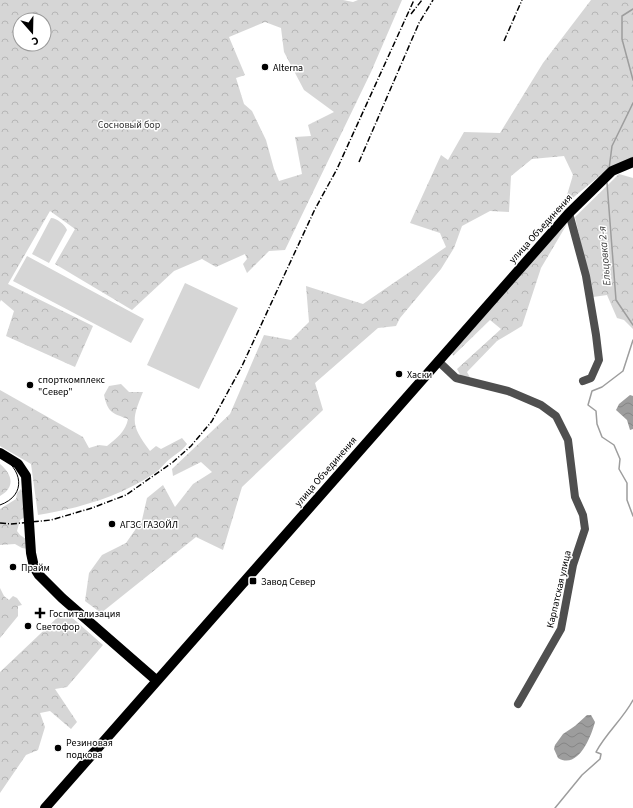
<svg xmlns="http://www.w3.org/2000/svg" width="633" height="808" font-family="'Source Sans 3',sans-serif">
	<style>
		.forest { fill: url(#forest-crowns); fill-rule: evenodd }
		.pitch { fill: #d6d6d6 }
		.water { fill: url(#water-waves) }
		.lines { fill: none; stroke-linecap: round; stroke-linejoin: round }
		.stream { stroke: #9d9d9d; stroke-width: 1.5 }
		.minor { stroke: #4f4f4f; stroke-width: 8 }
		.major { stroke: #000; stroke-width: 10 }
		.tram { stroke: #000; stroke-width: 1 }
		.rail { stroke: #000; stroke-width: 1.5; stroke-dasharray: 6 2 1 2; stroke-linecap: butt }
		.poi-dot { fill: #000; stroke: #fff; stroke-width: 1.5 }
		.labels { text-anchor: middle; stroke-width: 3; stroke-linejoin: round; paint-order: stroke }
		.poi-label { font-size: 10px; fill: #000; stroke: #fff; text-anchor: start }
		.park-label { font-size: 10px; fill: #2d2d2d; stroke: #fff }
		.street-label { font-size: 10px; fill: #000; stroke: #fff }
		.water-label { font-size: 11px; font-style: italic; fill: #3e3e3e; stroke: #fff }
	</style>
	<defs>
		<pattern id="forest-crowns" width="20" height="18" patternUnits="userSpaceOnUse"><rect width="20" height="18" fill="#d6d6d6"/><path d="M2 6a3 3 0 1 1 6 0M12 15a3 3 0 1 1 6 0" fill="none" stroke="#b6b6b6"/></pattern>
		<pattern id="water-waves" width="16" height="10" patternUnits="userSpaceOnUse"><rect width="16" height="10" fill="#9d9d9d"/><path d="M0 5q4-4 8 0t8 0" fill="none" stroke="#858585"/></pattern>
	</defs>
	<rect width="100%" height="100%" fill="#fff"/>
	<path class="forest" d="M0,0H343L353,2L358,0H402L371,72L285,250L269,251L247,273L243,264L247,259L245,254L216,267L202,259L174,271L132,310L55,264L75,229L50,211L8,284L93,326L75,367L6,336L14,311L1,300L0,302ZM20,20H44V44H20ZM265,22L281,28L284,52L304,90L334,112L308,125L311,136L295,137L302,174L279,181L274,169L266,140L252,111L244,104L236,78L245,75L229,37Z
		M591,0H633V157L602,174L564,205L573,175L564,156L532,159L511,176L509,212L490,211L462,226L454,248L441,269L400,318L396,326L378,328L315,383L323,410L242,487L223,550L196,537L101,613L85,601L89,573L102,555L126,543L142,520L147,498L163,485L175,507L193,484L212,472L201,462L173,476L172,469L230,414L264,335L291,340L309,322L306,286L363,304L446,247L440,233L410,223L441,155L448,160L464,132L500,133L543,63Z
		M619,174L633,178V329L624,320L617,318L607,295L593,297L575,217Z
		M567,224L541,268L522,326L497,341L467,372L472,381L462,378L457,369L501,329L490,320L453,356L452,351L530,261Z
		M121,384L129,392H143C131,421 131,425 150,451L156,446L161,449L182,438L187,444C182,451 177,453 171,458C165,462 161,469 155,473C119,497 80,508 38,515L31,464L0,446V390L83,437L89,448L99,445L107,446C116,439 126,431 128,419C112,413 108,413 104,395L109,386Z
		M0,464C12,474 16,487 0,496Z
		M21,489L24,495L25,517L20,520L17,531L20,535L26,539L28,549L22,548L15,544L0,545V509L16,499L17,493Z
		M0,588L4,596L9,600L13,596L17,598L22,605L18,606V616L0,638Z
		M69,615L103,645L67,687L55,689L77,722L71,729L50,711L40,713L45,727L38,750L26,755L0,793V672L59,616Z"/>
	<path class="pitch" d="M51,218C57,218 65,225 67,230L49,263L32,254Z
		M27,256L144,319L131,343L13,281Z
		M185,283L238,308L199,389L147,365Z"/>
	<path class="water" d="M630,395L633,396V429L630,430L627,420L616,410L619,404Z
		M587,715H591L595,722C591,737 578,770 558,758L554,749L555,745L563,734L575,726Z"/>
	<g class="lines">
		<path class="stream" d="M633,9L622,16V39L633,80
			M609,169L612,146L633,103
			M607,183L616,300L633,325
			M633,340L623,371L602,387L592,391L588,405L596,411L597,424L602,437L614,445L620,459L619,469L627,483V500L633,516
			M555,808L582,775L600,759L601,754L596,752C606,733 623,719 633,700"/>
		<path class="minor" d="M569,213L586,276L596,335L599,360L591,378L583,381
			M438,361L456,378L508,391L541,405L556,416L568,440L575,497L583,515L585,529L573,565L561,629L518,704"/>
		<path class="major" d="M0,453L18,464L26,476L31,553L34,567L39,575L62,598L156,680
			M45,808L569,213L612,171L633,162"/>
		<path class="tram" d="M0,456C22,468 28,495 0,505"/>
		<path class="rail" d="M411,14L422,0
			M504,41L522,0
			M359,162L419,23L433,0
			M0,523L11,524L51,520L92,508L126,495L173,462L191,446L212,421L242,366L315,209L337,169L414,0"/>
	</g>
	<g class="poi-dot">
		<circle cx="265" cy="67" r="4"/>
		<circle cx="399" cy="374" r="4"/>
		<circle cx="30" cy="385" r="4"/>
		<circle cx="112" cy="524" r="4"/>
		<circle cx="13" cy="567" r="4"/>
		<rect x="249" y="577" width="8" height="8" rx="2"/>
		<path d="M38 607h4v4h4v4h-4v4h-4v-4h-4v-4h4z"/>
		<circle cx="28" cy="626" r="4"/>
		<circle cx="58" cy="748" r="4"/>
	</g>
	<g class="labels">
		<g class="poi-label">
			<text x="273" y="71">Alterna</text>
			<text x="407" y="378">Хаски</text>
			<text x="38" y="383">спорткомплекс<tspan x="38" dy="12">"Север"</tspan></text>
			<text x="120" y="528">АГЗС ГАЗОЙЛ</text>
			<text x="21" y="571">Прайм</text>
			<text x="261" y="585">Завод Север</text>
			<text x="49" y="617">Госпитализация</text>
			<text x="36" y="630">Светофор</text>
			<text x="66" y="746">Резиновая<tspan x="66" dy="12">подкова</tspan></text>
		</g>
		<g class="park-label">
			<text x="129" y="128">Сосновый бор</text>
		</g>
		<g class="street-label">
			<text transform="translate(540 228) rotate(-48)" y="4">улица Объединения</text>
			<text transform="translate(325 471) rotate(-49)" y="4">улица Объединения</text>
			<text transform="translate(558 589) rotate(-77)" y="4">Карпатская улица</text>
		</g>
		<g class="water-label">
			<text transform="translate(604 256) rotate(-95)" y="4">Ельцовка 2-я</text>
		</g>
	</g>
	<g transform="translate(32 32) rotate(160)"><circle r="19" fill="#ffffff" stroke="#999999"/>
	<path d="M0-3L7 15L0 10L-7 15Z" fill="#000000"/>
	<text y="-6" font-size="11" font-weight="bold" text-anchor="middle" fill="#000000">С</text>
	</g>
</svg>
